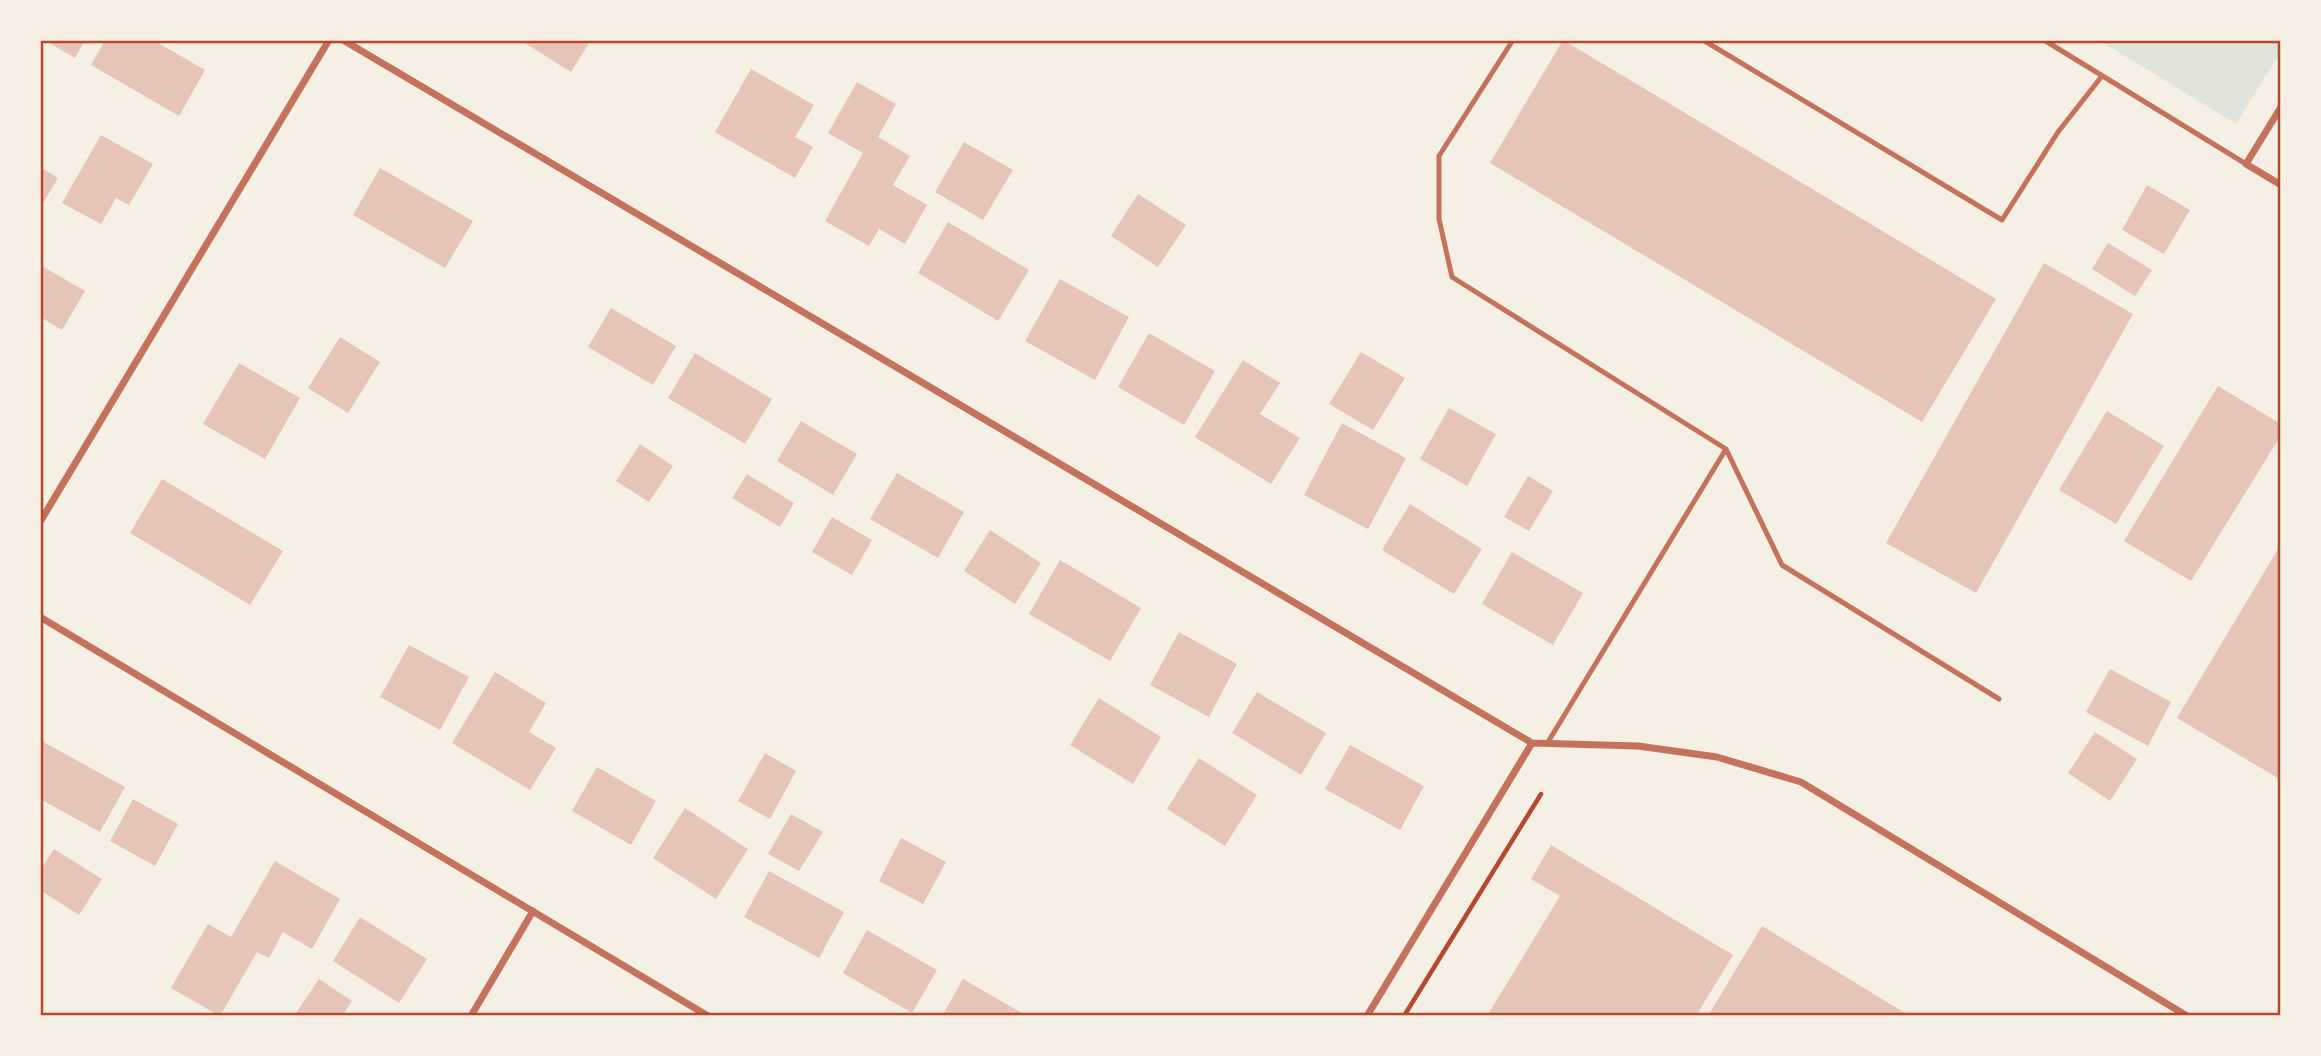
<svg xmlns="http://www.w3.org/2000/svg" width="2321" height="1056" font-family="Mulish,sans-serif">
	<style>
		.green { fill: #e2e4dc }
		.building { fill: #e6c5b7 }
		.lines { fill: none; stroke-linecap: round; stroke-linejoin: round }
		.path { stroke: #b5482f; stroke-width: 4.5 }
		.service { stroke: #c5725c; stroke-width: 5 }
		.minor { stroke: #c5725c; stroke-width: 7 }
		.neatline { fill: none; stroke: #b5482f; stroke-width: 2.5 }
	</style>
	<rect width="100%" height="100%" fill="#f6efe4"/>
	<path class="green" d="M2099,40H2281V51L2236,124Z"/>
	<path class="building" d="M44,40H85L75,58Z
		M105,40H153L205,70L179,116L91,65Z
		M520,40H591L571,72Z
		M1563,40L1996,299L1922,422L1490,163Z
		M751,69L814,105L795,137L813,147L795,178L715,132Z
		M857,82L896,104L878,137L910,156L893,185L927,205L905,244L879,229L869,246L825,221L863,153L828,133Z
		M101,135L153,164L129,205L116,198L101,224L62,203Z
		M964,142L1013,170L983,220L935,192Z
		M40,167L58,178L40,208Z
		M380,168L473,221L445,268L353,215Z
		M2147,185L2190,210L2164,254L2122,230Z
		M1138,194L1186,225L1158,267L1111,236Z
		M948,222L1029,270L998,321L918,273Z
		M2108,243L2152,270L2135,296L2092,269Z
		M2044,263L2133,314L1976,593L1886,543Z
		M40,265L85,291L62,330L40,317Z
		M1060,279L1129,317L1095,380L1025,341Z
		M611,308L676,346L653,385L588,347Z
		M1149,333L1215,371L1184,425L1118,387Z
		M340,337L380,362L348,413L308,388Z
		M1361,352L1405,378L1373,430L1329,404Z
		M695,353L772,399L745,444L668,398Z
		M1243,360L1280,383L1260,414L1300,438L1271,484L1195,437Z
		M239,363L300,398L265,459L203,424Z
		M2218,386L2281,424V435L2191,581L2124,541Z
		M1449,408L1496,434L1467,486L1420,459Z
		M2107,411L2164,446L2116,524L2059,490Z
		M801,421L857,454L833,495L777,461Z
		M1342,423L1406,458L1368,529L1304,495Z
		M640,444L673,466L649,502L616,481Z
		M897,473L964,512L938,558L870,519Z
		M747,474L794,503L780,527L732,498Z
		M1528,476L1553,491L1529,531L1504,517Z
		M162,479L283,551L250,605L130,533Z
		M1410,504L1482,549L1454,594L1382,550Z
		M832,517L872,540L852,575L812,552Z
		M990,530L1041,563L1015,604L964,571Z
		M2281,544V780L2177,718Z
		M1512,552L1583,593L1553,645L1482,604Z
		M1060,560L1141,608L1110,661L1029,614Z
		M1179,632L1237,664L1209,717L1150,685Z
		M409,645L469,677L440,730L380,697Z
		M2110,669L2171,702L2148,746L2086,712Z
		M495,672L546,703L529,732L556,748L530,790L452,743Z
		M1257,692L1326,733L1301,775L1232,733Z
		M1099,698L1161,737L1133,784L1070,745Z
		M2095,732L2137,759L2110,801L2068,773Z
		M40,740L125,787L100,832L40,799Z
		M1350,745L1424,786L1400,830L1325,789Z
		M765,753L796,771L770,819L738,801Z
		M1199,758L1257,795L1225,846L1167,809Z
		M597,767L656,801L631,845L572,811Z
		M133,799L178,824L155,866L110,841Z
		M685,808L748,849L716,899L653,858Z
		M791,814L823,832L799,871L768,854Z
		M901,838L946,862L923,904L879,881Z
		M1551,845L1733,955L1696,1016H1487L1560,896L1531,879Z
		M54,849L102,879L79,915L40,890V871Z
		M275,861L340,899L312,949L283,932L269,958L257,952L220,1016L171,988L208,924L231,937Z
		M769,871L844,912L819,958L744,917Z
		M360,917L427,959L399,1003L333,961Z
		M1762,926L1910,1016H1708Z
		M867,930L937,970L912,1013L843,973Z
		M319,979L352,1001L342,1016H294Z
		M963,979L1027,1016H942Z"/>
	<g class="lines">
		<path class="path" d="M1404,1016L1541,794"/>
		<path class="service" d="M1513,40L1439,156V219L1452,277L1726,449L1548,742
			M1703,40L2002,220L2058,132L2102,76
			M2044,40L2246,164
			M1726,449L1782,565L1999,699"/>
		<path class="minor" d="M343,40L1532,743
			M2281,107L2246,164L2281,185
			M40,522L329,40
			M40,617L708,1016
			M1532,743L1638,746L1717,757L1801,782L2187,1016
			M471,1016L533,911
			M1367,1016L1532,743"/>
	</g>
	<rect width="2321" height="1056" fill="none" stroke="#f6efe4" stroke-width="84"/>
	<rect x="42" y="42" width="2237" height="972" class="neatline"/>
</svg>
